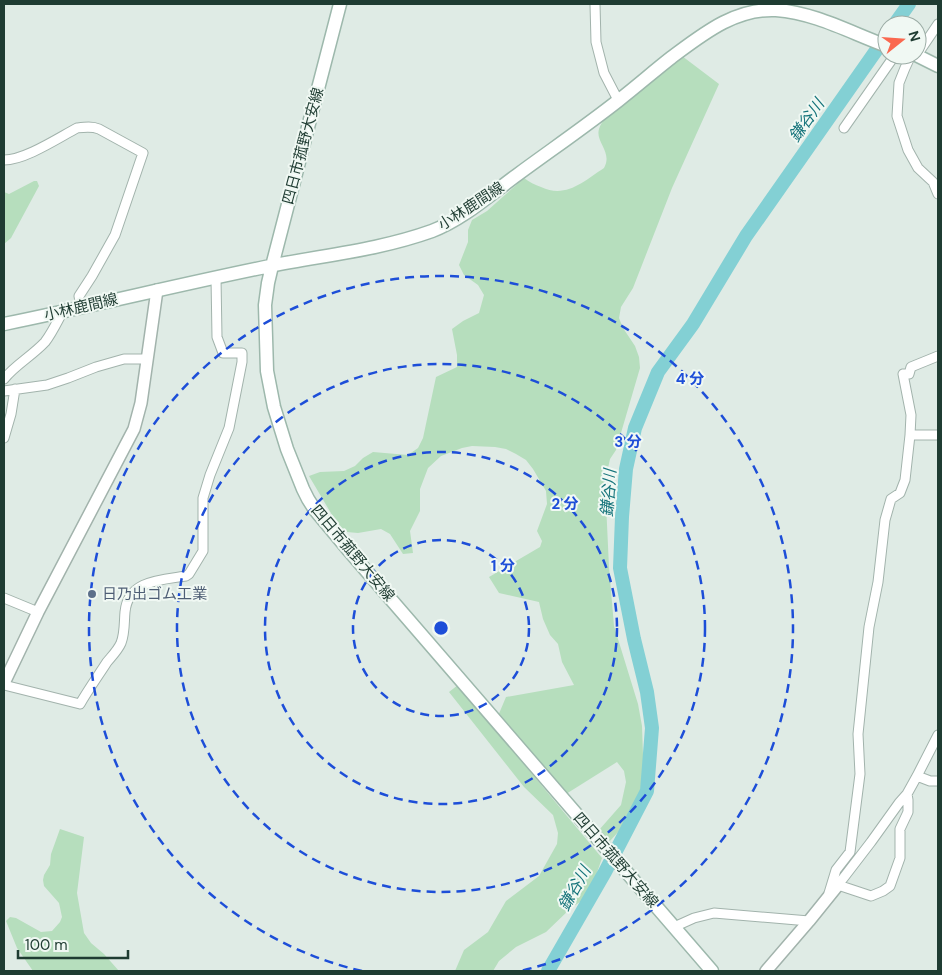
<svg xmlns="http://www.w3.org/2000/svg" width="942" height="975" font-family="'DM Sans','Noto Sans JP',sans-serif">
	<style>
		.green { fill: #b6debd }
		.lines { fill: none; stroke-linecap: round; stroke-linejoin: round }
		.river { stroke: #83d0d4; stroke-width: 14 }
		.minor-casing { stroke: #a2b3ac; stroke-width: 11 }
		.tertiary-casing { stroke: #a2b3ac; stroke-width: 14 }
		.secondary-casing { stroke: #9db8ac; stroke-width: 15 }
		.minor { stroke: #fff; stroke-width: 9 }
		.tertiary { stroke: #fff; stroke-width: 11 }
		.secondary { stroke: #fff; stroke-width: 12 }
		.ring { fill: none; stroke: #1d4ed8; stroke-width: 2.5; stroke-dasharray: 9 6 }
		.service-dot { fill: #5c6f8a; stroke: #f0f8f3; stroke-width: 2 }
		.labels { text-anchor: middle; stroke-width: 4; stroke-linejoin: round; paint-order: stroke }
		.street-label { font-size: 15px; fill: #1f3c32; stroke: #f0f8f3 }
		.service-label { font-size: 15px; fill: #4e5e75; stroke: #f0f8f3; text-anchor: start }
		.water-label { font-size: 16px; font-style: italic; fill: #16747b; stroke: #f0f8f3 }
		.centre { fill: #1d4ed8; stroke: #f0f8f3; stroke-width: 2.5 }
		.ring-label { font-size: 15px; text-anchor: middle; font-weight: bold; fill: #1d4ed8; stroke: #f0f8f3; stroke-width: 4; stroke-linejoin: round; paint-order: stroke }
	</style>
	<rect width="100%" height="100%" fill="#dfebe5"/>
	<path class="green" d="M682,56L719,84L672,188L633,288L621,307L619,318L623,328L635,346L639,357L640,368L616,450L610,459L605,482L609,567L614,626L638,704L642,726L644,783L629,820L610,841L599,830L621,805L626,782L624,771L617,762L566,794L498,716L506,697L574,685L562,662L558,644L550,635L543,619L539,602L499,593L489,577L540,547L542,541L537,531L547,504L546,491L533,469L526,460L516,454L506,449L495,447L472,446L462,448L441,456L428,468L420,489V511L410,531L413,553L403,554L390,534L381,529L358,533L347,532L338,525L309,476L320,472L344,471L355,466L363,458L373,452L408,455L418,448L423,438L436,377L457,367V355L452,329L463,321L479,313L484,295L478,285L464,275L459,265L468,242V230L472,220L487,211L524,178C529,182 535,185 541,187C566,199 584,181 604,168C613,152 595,142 599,129C600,125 603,121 605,118Z
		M34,181H37L39,186L11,238L4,244V192L9,194Z
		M458,685L602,858L589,896L571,908L546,932L516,947L499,961L493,971H455L464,950L488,932L506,901L539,876L557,844L558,833L553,815L524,787L449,692Z
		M60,829L84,837L77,893L84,933L91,943L104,954L119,971H33L17,948L6,921L10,917L16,918L41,932L52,931L60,922L62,917L59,903L44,886L43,880L44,875L50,865L51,854Z"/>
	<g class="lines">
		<path class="river" d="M894,25L909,4
			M548,971L605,872L647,791L652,728L647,692L634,639L620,568L622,517L626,469L635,428L658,372L693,324L746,236L887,35"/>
		<g class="minor-casing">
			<path id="minor" d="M595,4L596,42L604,73L618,100
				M911,55L905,68L899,83L897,116L908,150L918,168L933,182L938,194
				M917,55L938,24
				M844,128L895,55
				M4,160C25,160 58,138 77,128C85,127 92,126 99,129L143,153L115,235L92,276L79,296L81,307
				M4,379C15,365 32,356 45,342C52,333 57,322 63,311
				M4,391L47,385L68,378L96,367L124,359H147
				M910,435H938
				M4,438L11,414L15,389
				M4,598L38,612
				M4,685L80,704C88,690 98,676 107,662C112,656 118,650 121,643C125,633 124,622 125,612C128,580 161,580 186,576L189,574L203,551V498L210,475L229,428L242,362V353H223L217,337L216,278
				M917,776L930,781H938
				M907,794L908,800V812L900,829V858L890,886L883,891L871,896L838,885L871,842L899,803L907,794L917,776L938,735
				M829,893L836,870L850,852L860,774L858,734L869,627L878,582L885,520L891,499L900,493L905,480L910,435L911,415L903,374H909L911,367L938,356
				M674,927L694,918L714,913L809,921"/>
		</g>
		<g class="tertiary-casing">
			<path id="tertiary" d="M4,683L38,612L134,429L141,403L157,290
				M766,971L809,921L838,885"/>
		</g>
		<g class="secondary-casing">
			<path id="secondary" d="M340,4L272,266L268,283L265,305L267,371L274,407L287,449L303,489L308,499L315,510L350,552L712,971
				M916,55L938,66
				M4,324C93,306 181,284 270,266C325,255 379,250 432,231C462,220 491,194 517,175C551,150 586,126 619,100C637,86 654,71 672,57C703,34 735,8 776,10C816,13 851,33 887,46"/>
		</g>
		<use href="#minor" class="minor"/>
		<use href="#tertiary" class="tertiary"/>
		<use href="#secondary" class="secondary"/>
	</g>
	<g class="ring">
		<circle cx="441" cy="628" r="88"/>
		<circle cx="441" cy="628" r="176"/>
		<circle cx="441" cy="628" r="264"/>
		<path d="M362 971A352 352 0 1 1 520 971"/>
	</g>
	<circle class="service-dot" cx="92" cy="594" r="5"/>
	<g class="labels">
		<g class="street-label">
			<text transform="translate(303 146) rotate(-75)" y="5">四日市菰野大安線</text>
			<text transform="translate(471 206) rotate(-33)" y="5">小林鹿間線</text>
			<text transform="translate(81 307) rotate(-13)" y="5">小林鹿間線</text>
			<text transform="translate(353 553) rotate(50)" y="5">四日市菰野大安線</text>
			<text transform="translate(616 860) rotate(49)" y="5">四日市菰野大安線</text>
		</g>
		<g class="service-label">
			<text x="102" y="599">日乃出ゴム工業</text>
		</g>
		<g class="water-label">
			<text transform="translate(806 120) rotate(-55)" y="6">鎌谷川</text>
			<text transform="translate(608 493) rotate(-86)" y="6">鎌谷川</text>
			<text transform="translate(574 888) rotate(-61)" y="6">鎌谷川</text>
		</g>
	</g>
	<circle cx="441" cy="628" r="8" class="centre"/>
	<g class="ring-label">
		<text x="690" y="384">4 分</text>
		<text x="628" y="447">3 分</text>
		<text x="565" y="509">2 分</text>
		<text x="503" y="571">1 分</text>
	</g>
	<rect width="942" height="975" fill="none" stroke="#1f3c32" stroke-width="10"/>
	<g transform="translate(902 40) rotate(73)"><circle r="24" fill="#f0f8f3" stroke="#9cada6"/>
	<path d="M0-4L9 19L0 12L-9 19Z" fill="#fa684f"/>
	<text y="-8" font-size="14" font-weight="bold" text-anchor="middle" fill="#1f3c32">N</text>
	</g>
	<path d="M18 950v8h110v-8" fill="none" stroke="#1f3c32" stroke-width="2.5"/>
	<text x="25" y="950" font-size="15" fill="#1f3c32" stroke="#f0f8f3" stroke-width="4" paint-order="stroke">100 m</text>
</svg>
